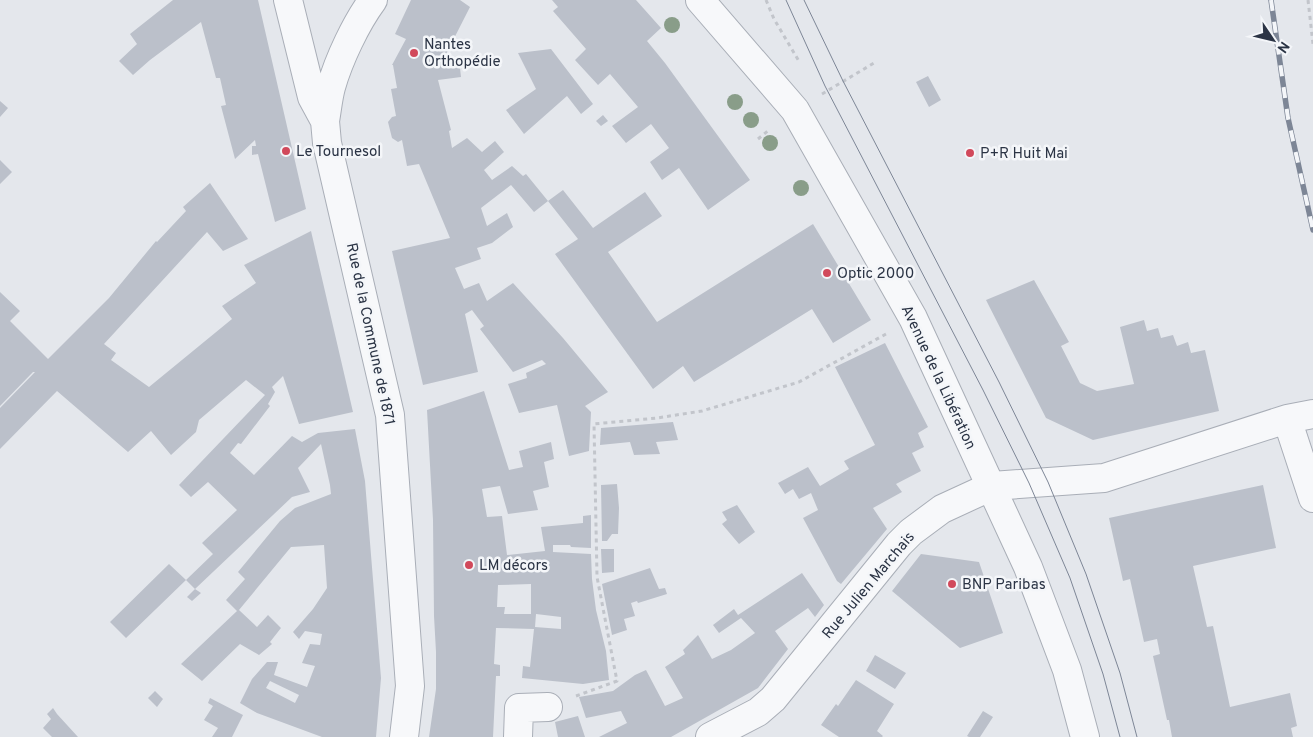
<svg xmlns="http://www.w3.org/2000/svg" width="1313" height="737" font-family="Overpass,sans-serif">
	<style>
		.building { fill: #bbc0ca; fill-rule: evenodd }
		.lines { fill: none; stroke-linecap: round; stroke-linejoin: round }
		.minor-casing { stroke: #a9aeb7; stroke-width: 30 }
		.tertiary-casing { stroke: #a9aeb7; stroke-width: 30 }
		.path { stroke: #c2c5cb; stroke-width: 3; stroke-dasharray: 4 4; stroke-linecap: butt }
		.minor { stroke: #f7f8fa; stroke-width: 28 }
		.tertiary { stroke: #f7f8fa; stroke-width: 28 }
		.tram { stroke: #7d8696; stroke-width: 1 }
		.rail-casing { stroke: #7d8696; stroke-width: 5.5 }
		.rail { stroke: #f4f6f9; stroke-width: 4; stroke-dasharray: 11; stroke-linecap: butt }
		.tree { fill: #899d89 }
		.poi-dot { fill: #d1495b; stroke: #f4f6f9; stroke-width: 2 }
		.labels { text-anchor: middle; stroke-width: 5; stroke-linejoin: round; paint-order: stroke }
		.poi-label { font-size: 15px; fill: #2b3445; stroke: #f4f6f9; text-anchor: start }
		.street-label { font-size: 15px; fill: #2b3445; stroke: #f4f6f9 }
	</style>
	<rect width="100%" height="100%" fill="#e4e7ec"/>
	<path class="building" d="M173,0H258L306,209L275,222L258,154L252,155V146H256L255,140L235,159L221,106L226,105L220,78H216L201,22L150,60L133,75L119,61L137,44L130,34Z
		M411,0H460L470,7L443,60L459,59L461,77L438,80L451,130L449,131L452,148L467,138L482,152L495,141L504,152L484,170L492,180L512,166L523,176L526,174L548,201L534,212L511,185L481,208L487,226L507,213L513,227L492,243L477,248L481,259L455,268L464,289L479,283L487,301L513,283L563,338L608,392L585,406L591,412L589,451L569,456L557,405L519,413L508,384L527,378L526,373L546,364L542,360L513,372L480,329L484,326L472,310L465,314L478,372L423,385L392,251L450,238L419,164L407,166L402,140L398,142L392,138L388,122L392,117L396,116L391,89L397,88L393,65H392L406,39L395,34Z
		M552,0H636L661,28L647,41L665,63L750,180L708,210L679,168L662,180L650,162L669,148L651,124L626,143L612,126L638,107L610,74L598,85L575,60L586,49L553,11L558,7Z
		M551,49L593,104L581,114L567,96L524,134L506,110L536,89L518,53Z
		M928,76L941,100L929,107L916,82Z
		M0,101L8,108L0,117Z
		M603,115L608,121L601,126L596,121Z
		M0,160L12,172L0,184Z
		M210,183L248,239L223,251L207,232L104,344L116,353L111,360L149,387L232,319L222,306L256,283L244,265L311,231L353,412L299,424L283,376L272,387L275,392L268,404L270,406L241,444L238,443L230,453L254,475L292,436L302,442L318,433L355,429L365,481L381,678L376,737H322L257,713L240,703L252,679L267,662H278L274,675L307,687L315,666L302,663L310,644L320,645L322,634L305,631L299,639L293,632L313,609L327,588L324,545L291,547L239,610L257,627L268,615L281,628L270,642L272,644L259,655L240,644L202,681L181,664L237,611L226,600L245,579L238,572L280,521L295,508L331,494L330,485L321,444L298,468L310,492L292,497L195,589L186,580L213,554L202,543L237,510L208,482L191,497L179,485L265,395L246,380L199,420L196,432L171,455L151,431L128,452L57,391L0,449V408L35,372H33L0,406V292L20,311L10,321L48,359L109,298L156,241L157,242L186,211L183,207ZM270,681L299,695L295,703L266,688Z
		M563,190L593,228L645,192L662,216L608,252L657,322L813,224L871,320L833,343L812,309L694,382L683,366L653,389L555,254L578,239L548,201Z
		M1034,280L1069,342L1061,346L1080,383L1097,391L1134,384L1120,327L1144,320L1147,331L1158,328L1161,338L1173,335L1177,346L1188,342L1191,353L1205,350L1219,411L1093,440L1046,418L986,300Z
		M885,343L928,427L918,433L924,447L912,453L921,471L896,484L902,492L873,508L887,529L841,584L837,581L803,518L818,510L811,493L799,499L793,489L785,494L778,483L808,467L820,486L849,469L844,461L875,445L835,367Z
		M484,391L509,470L523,467L519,451L551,442L554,459L544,462L549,487L533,491L538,510L508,514L500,486L482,489L487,517L502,516L507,555L545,551L541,527L583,523V516L591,515V548L571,547L570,545H553V552L591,554L592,579L596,610L606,651L609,680L583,684L522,678L523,666L530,667L534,629L496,628L494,664L500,665V676H496L493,737H429L436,689V652L434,616L433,520L427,410ZM531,584V614H504L505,607H497L498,585ZM536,614L561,617V629L535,627Z
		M673,422L678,440L656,442L660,454L634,455L630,442L600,445L601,428Z
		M617,484L619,508L618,534H612L607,541H602L601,485Z
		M1263,485L1276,548L1193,566L1207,627L1213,626L1230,707L1290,693L1297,726L1291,728L1293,737H1172L1169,720H1167L1153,656L1160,654L1157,639L1144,642L1130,579L1123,581L1109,518Z
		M737,505L755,532L739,544L722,524L727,520L722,512Z
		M601,549H614V572L602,573Z
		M921,554L979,562L1003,633L960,648L892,591Z
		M169,564L186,580L126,638L110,622Z
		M650,568L659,589L665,588L667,594L638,603L637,601L631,603L635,616L624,619L627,630L612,635L602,584Z
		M802,573L824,605L815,617L808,608L775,631L788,649L758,688L671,737H599L627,723L621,711L586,718L579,697L613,691L635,675L646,670L665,706L683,698L665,667L685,654L683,650L698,635L712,659L731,650L755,633L741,618L719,633L713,625L734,609L738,615Z
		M195,589L201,593L192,601L187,597Z
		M875,655L906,673L895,689L866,671Z
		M856,680L894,704L877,731L883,736L882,737H839L821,725L836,704L838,706Z
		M155,691L163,699L157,707L148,698Z
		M210,698L243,715L232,737H212L218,728L204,720L213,706L208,703Z
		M53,708L57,714L78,737H52L43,728L51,719L47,714Z
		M983,711L993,717L980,737H969L967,736Z
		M578,716L585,737H558L555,722Z"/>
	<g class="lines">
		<g class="minor-casing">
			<path id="minor" d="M288,0L312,97L325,121L327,143L390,415L410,686L404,737
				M325,121C327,110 328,98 331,87C339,59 356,23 373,0
				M1287,419L1313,498
				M518,737L519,708L548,707
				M710,737L758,712L773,699L899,544L911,532L942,509L992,486L1104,478L1287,419L1313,414"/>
		</g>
		<g class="tertiary-casing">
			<path id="tertiary" d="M700,0L795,110L913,318L1028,567L1067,670L1085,737"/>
		</g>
		<path class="path" d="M766,0L774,19L800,63
			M1308,0L1313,44
			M822,94L874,63
			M758,139L769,130
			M576,696L617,681L597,577L594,424L657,418L702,411L799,382L886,334"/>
		<use href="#minor" class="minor"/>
		<use href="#tertiary" class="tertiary"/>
		<path class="tram" d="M786,0L825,86L983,390L1029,483L1070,578L1103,674L1120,737
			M804,0L843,81L999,382L1048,482L1086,574L1120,673L1137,737"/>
		<g class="rail-casing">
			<path id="rail" d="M1271,0L1288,118L1313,230"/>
		</g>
		<use href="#rail" class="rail"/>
	</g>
	<g class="tree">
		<circle cx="672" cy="25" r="8"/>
		<circle cx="735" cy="102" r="8"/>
		<circle cx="751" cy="120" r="8"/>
		<circle cx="770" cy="143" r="8"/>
		<circle cx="801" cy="188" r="8"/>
	</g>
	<g class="poi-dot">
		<circle cx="414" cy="53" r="5"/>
		<circle cx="286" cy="151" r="5"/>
		<circle cx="970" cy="153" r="5"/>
		<circle cx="827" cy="273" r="5"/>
		<circle cx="469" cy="565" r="5"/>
		<circle cx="952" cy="584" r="5"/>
	</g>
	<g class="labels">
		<g class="poi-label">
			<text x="424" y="49">Nantes<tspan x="424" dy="17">Orthopédie</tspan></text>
			<text x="296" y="156">Le Tournesol</text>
			<text x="980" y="158">P+R Huit Mai</text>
			<text x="837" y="278">Optic 2000</text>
			<text x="479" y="570">LM décors</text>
			<text x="962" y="589">BNP Paribas</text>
		</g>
		<g class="street-label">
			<text transform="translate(371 334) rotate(78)" y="5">Rue de la Commune de 1871</text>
			<text transform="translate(939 377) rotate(65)" y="5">Avenue de la Libération</text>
			<text transform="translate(868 585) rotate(-50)" y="5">Rue Julien Marchais</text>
		</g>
	</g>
	<g transform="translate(1273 40) rotate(125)" stroke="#f4f6f9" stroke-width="4" paint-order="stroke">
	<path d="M0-4L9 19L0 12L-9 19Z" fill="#2b3445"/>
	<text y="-8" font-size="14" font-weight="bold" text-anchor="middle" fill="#2b3445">N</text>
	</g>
</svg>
